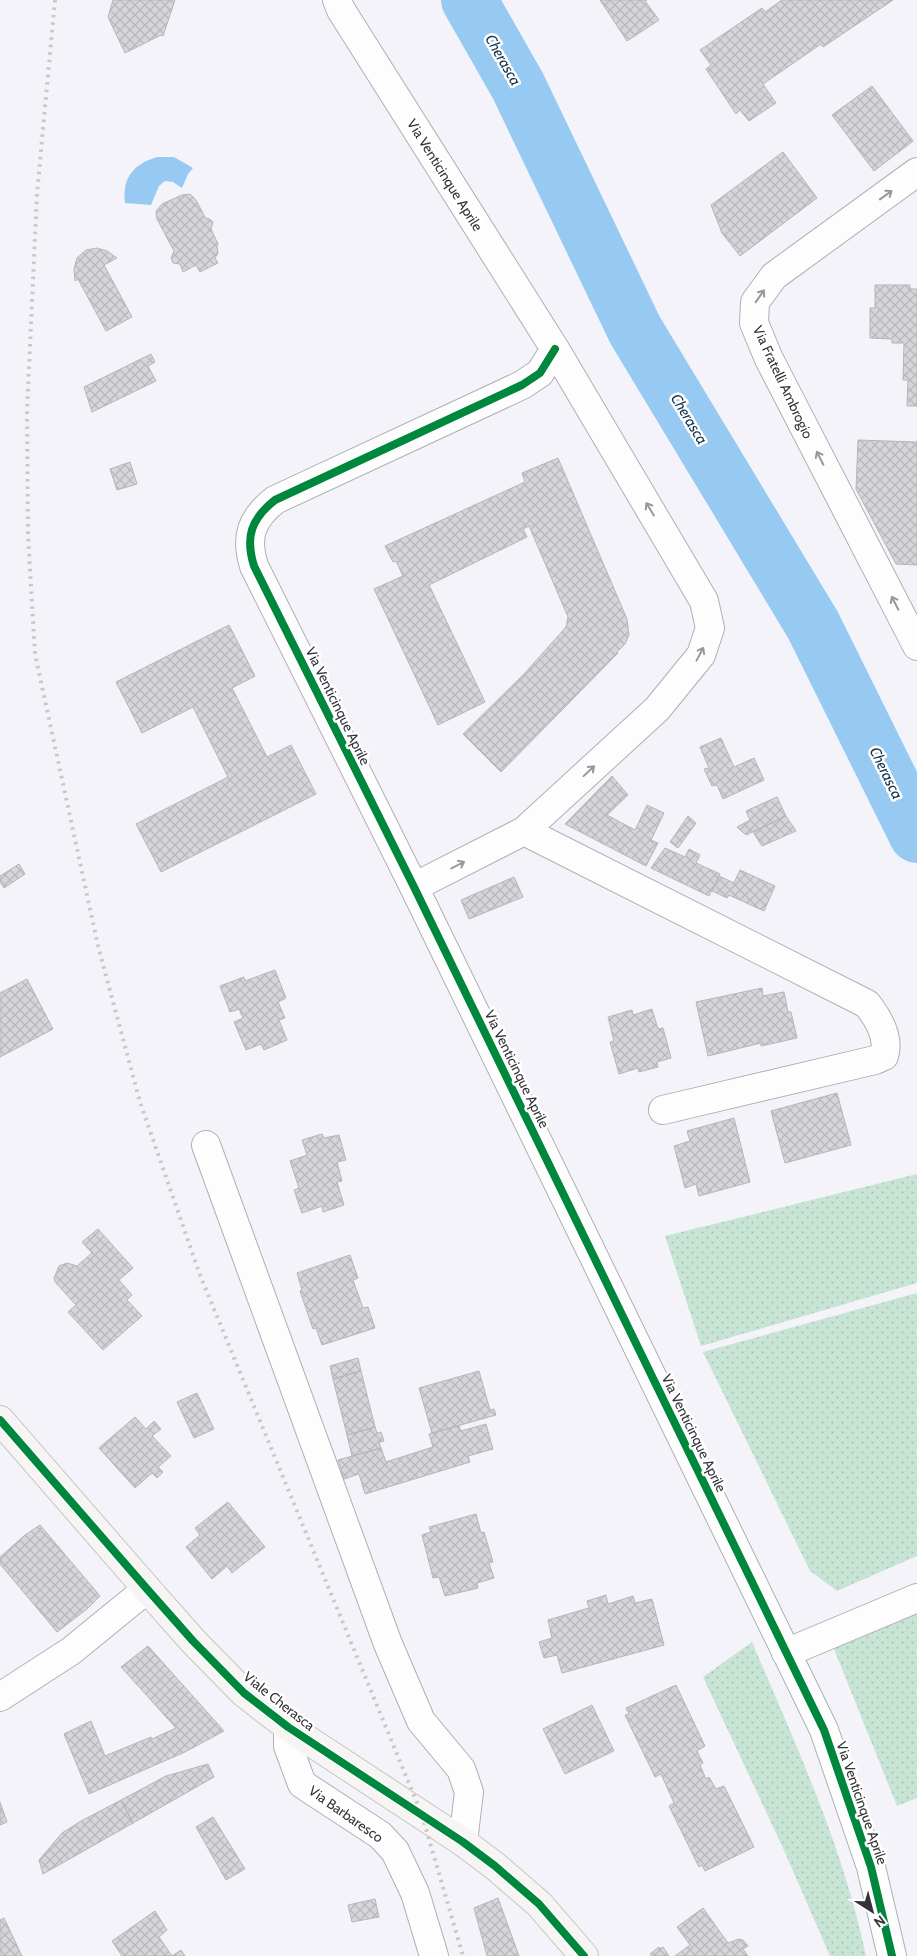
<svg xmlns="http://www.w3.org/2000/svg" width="917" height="1956" font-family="Cabin,sans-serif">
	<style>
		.green { fill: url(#green-dots) }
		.water { fill: #97caf3 }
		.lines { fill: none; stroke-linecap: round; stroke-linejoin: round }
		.river { stroke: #97caf3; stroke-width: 56 }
		.building { fill: url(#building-cross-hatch); stroke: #b5b5ba }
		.minor-casing { stroke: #afafb4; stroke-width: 30 }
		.major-casing { stroke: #c9c2c4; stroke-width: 30 }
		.minor { stroke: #fdfdfe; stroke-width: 28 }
		.major { stroke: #f7f4f4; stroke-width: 28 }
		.rail { stroke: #c8c8c9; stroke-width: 4; stroke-dasharray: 2.5 5; stroke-linecap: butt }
		.cycleway-casing { stroke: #fff; stroke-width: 11 }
		.cycleway { stroke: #00873e; stroke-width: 8 }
		.oneway { stroke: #98989b }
		.labels { text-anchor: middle; stroke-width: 5; stroke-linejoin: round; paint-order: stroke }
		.street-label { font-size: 14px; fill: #343438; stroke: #fff }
		.water-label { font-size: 15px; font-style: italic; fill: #16344c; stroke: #fff }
	</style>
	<defs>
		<pattern id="green-dots" width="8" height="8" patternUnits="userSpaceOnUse" patternTransform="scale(1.25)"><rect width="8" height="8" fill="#c8e4d4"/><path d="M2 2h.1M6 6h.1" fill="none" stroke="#acc4b7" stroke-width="1.8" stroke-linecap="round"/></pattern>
		<pattern id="building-cross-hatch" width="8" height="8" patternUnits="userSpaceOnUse" patternTransform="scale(1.25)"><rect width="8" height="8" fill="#d5d5da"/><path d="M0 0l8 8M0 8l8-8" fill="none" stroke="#b7b7bc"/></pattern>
	</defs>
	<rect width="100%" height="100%" fill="#f3f3f9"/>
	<path class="green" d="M917,1174V1283L701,1346L665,1236Z
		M917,1293V1556L837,1591L810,1571L703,1352Z
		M917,1613V1798L897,1806L832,1644Z
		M752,1642C796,1745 843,1846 866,1956H830L783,1848L703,1677Z"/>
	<path class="water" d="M157,157H174L193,168L188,174L182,188L173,182L165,181L159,186L151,205L125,203C122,177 134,164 157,157Z"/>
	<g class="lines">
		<path class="river" d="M469,0L518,86L635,330L813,625L917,835"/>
	</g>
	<path class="building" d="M113,0H175L163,36L161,35L125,53L108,17Z
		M600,0H647L645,1L659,20L627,41Z
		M782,0H893L823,47L821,44L763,84L776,103L749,121L740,110L736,114L706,69L711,65L700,50L762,8L765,12Z
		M872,86L913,141L874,171L832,115Z
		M783,152L817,198L740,256L722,233L711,205Z
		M190,194L196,200L206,219L208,218L213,222L211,229L218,244L217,246L218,253L215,258L218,263L200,272L196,265L183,272L180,264L173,263L171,258L174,251L157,219L156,211L162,204L182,195Z
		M97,248L107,251L117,258L104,265L132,317L106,331L78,279L75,281L74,269L77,258L86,250Z
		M875,285H910V289H917V406H907L908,380H903L904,343H892V339L870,338V308H875Z
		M151,354L155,362L148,366L156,381L92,412L84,387Z
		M858,440L917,442V565L896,564L856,489Z
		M558,458L627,619L629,635L625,644L617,652L618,653L501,772L463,734L525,673L566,627L568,617L529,526L523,529L527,537L429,585L485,702L438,725L374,589L403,576L396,561L393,562L385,546L525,482L522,473Z
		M130,462L137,484L117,490L110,469Z
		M229,625L255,676L232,688L267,757L291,745L316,794L161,872L136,824L228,777L193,707L142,733L116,682Z
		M721,738L734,767L754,758L764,780L723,799L717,785L712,786L704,769L709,768L700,747Z
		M612,776L628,795L607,815L635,830L647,805L664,813L651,840L658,843L646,866L565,824Z
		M777,797L786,816L746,835L737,827L750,820L746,811Z
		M688,816L696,823L678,848L670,842Z
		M786,816L796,831L762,846L753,832Z
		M665,848L685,857L689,849L700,855L696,863L720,874L709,896L651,868Z
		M19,864L25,874L4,888L0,882V876Z
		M740,870L775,886L764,911L729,895L727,898L712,891L719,876L734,883Z
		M514,877L523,897L469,919L461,900Z
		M275,970L286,998L278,1002L285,1018L279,1020L287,1040L264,1050L261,1044L246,1050L234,1022L243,1018L239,1009L230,1012L220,986L244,977L245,981Z
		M27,979L53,1029L0,1057V993Z
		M762,988L763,996L784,992L788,1012H791L797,1038L761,1046V1043L708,1056L696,1002Z
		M652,1009L658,1029L663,1028L671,1058L657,1062L658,1067L639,1072L638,1068L619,1074L610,1042L614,1041L608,1017L632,1010L633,1015Z
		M837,1093L851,1145L785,1163L771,1111Z
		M734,1118L750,1182L699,1196L696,1184L685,1188L674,1146L690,1141L687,1131Z
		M322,1134L324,1138L339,1135L346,1160L337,1162L342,1181L337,1182L344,1205L323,1212L322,1206L302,1213L294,1190L299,1188L290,1161L307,1155L302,1140Z
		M98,1229L133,1268L119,1280L132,1295L127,1300L142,1316L103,1350L68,1312L76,1305L55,1282L54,1278L59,1266L67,1263L77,1266L92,1253L82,1242Z
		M350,1255L358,1278L353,1280L363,1308L368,1307L375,1328L322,1345L316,1328L313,1329L300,1291L302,1290L297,1273Z
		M358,1358L361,1371L333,1379L330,1366Z
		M361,1371L375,1427L347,1435L333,1379Z
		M479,1371L490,1410L494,1409L496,1415L432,1433L419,1388Z
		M197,1393L214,1429L194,1438L177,1402Z
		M135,1417L146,1429L154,1421L161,1429L152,1436L171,1456L158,1467L163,1472L157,1478L152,1473L135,1488L99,1448Z
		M486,1424L493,1449L468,1456L470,1462L365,1494L359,1474L344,1479L338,1460L381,1448L386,1462L433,1447L429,1434L459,1426L461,1431Z
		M375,1427L377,1433L381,1432L384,1441L379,1442L381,1448L352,1456L347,1435Z
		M228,1502L265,1547L232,1573L227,1566L212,1579L186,1547L200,1535L195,1528Z
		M476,1514L481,1533L484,1532L493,1562L489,1563L494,1578L477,1583L478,1588L445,1596L439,1577L433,1578L422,1535L431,1532L429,1527Z
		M40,1525L100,1596L87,1609L57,1632L0,1564V1557L25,1535Z
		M606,1595L608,1604L633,1596L635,1603L652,1599L664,1645L562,1673L557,1655L544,1658L539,1642L552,1638L548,1620L589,1608L587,1601Z
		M148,1646L224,1731L185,1752L89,1794L64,1734L91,1721L105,1756L151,1737L152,1739L176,1728L121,1667Z
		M676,1685L705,1746L697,1751L703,1763L700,1765L706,1779L709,1777L716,1789L724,1786L754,1847L705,1871L702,1865L699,1867L669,1806L674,1803L661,1774L655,1777L625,1715L629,1714L626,1708Z
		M592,1705L614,1751L565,1774L543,1729Z
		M208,1764L214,1777L133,1823L121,1800L166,1776Z
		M121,1800L133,1823L43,1874L39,1860L62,1833L81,1821Z
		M0,1802L7,1822L0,1825Z
		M213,1817L245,1869L226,1880L196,1827Z
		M498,1898L519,1956H487L474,1908Z
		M375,1899L379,1917L352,1922L348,1905Z
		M703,1908L728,1943L739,1939L743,1940L748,1946L743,1949L748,1956H675L690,1945L677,1927Z
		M155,1911L167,1930L159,1937L172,1956L181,1950L185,1956H122L112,1941Z
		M4,1918L22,1956H0V1920Z
		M659,1947L660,1949L663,1947L669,1956H652L650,1954Z"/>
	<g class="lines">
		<g class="minor-casing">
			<path id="minor" d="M337,0L341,10L555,349L704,601L710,628L701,655L657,709L524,831L414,887
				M917,172L774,276L755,302L754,323L769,359L917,646
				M555,349L540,373L522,385L275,500C251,519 245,537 254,566L414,887L824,1730L871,1867L892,1956
				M524,831L867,1004C878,1018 890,1038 884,1056L875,1060L663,1110
				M206,1145L388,1644L421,1721L461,1769L469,1792L463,1842
				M786,1653L917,1598
				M0,1697L71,1651L147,1589
				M288,1727V1746L302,1784L380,1835L395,1851L415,1893L434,1956"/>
		</g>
		<g class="major-casing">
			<path id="major" d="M0,1420L147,1589L193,1641L244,1693L288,1727L463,1842L495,1866L539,1904L584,1956"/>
		</g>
		<use href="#minor" class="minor"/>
		<use href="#major" class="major"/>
		<path class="rail" d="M55,0L37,194L27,411L28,535L35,654L98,946L140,1102L200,1275L422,1815L463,1956"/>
		<g class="cycleway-casing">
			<path id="cycleway" d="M555,349L540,373L522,385L275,500C251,519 245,537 254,566L414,887L824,1730L871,1867L892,1956
				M0,1420L147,1589L193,1641L244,1693L288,1727L463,1842L495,1866L539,1904L584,1956"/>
		</g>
		<use href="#cycleway" class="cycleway"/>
	</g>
	<defs><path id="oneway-shaft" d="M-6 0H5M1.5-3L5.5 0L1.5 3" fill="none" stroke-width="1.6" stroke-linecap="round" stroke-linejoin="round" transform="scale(1.25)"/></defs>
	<g class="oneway">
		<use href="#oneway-shaft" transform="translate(886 195) rotate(-36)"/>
		<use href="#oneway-shaft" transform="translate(760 296) rotate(-55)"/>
		<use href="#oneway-shaft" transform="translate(820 458) rotate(-117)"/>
		<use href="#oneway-shaft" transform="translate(650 509) rotate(-121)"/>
		<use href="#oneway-shaft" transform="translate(895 603) rotate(-117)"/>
		<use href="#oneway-shaft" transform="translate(700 654) rotate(-62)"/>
		<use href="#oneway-shaft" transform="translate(589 771) rotate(-43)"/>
		<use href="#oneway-shaft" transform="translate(458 865) rotate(-27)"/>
	</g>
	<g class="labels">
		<g class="street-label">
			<text transform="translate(445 175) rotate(58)" y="5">Via Venticinque Aprile</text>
			<text transform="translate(783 382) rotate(65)" y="5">Via Fratelli Ambrogio</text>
			<text transform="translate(338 706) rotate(64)" y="5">Via Venticinque Aprile</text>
			<text transform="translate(517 1069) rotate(64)" y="5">Via Venticinque Aprile</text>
			<text transform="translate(694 1433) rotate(64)" y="5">Via Venticinque Aprile</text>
			<text transform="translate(279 1701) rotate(38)" y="5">Viale Cherasca</text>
			<text transform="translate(862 1803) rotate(71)" y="5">Via Venticinque Aprile</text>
			<text transform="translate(346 1814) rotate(35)" y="5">Via Barbaresco</text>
		</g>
		<g class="water-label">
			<text transform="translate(503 60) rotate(60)" y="5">Cherasca</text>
			<text transform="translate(689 419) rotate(59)" y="5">Cherasca</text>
			<text transform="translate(886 773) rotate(64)" y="5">Cherasca</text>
		</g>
	</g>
	<g transform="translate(872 1911) rotate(144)" stroke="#ffffff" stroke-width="4" paint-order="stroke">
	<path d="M0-4L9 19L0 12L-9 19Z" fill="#343438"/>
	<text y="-8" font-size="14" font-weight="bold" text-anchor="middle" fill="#343438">N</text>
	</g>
</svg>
